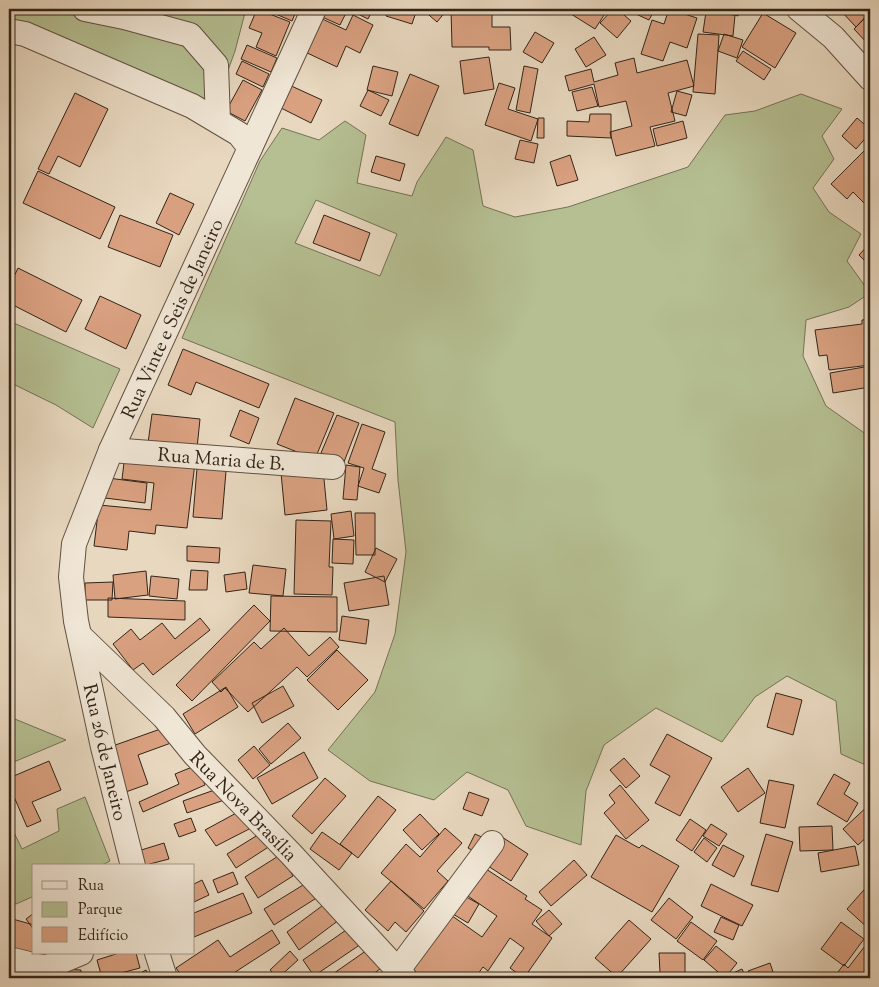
<svg xmlns="http://www.w3.org/2000/svg" width="879" height="987" font-family="'Sorts Mill Goudy',serif">
	<style>
		.green { fill: #b5bf92; stroke: #747255; fill-rule: evenodd }
		.building { fill: #daa181; stroke: #322418 }
		.lines { fill: none; stroke-linecap: round; stroke-linejoin: round }
		.minor-casing { stroke: #605142; stroke-width: 26 }
		.minor { stroke: #f0e6d5; stroke-width: 24 }
		.labels { text-anchor: middle; stroke-width: 4; stroke-linejoin: round; paint-order: stroke }
		.street-label { font-size: 19px; fill: #322418; stroke: #f0e6d5 }
	</style>
	<rect width="100%" height="100%" fill="#e8d8bf"/>
	<filter id="stains"><feTurbulence type="fractalNoise" baseFrequency=".004" numOctaves="4"/><feColorMatrix values="0 0 0 0 .2 0 0 0 0 .09 0 0 0 0 .02 0 0 0 .5 -.17"/></filter>
	<radialGradient id="worn" r=".72"><stop offset=".6" stop-color="#630" stop-opacity="0"/><stop offset="1" stop-color="#630" stop-opacity=".3"/></radialGradient>
	<path class="green" d="M9,9L14,10L246,9L235,51L213,112L9,25Z
		M801,94L842,109L822,136L834,159L813,188L829,212L861,234L847,261L870,293L849,307L806,320L803,356L826,406L870,437V767L841,754L836,701L787,676L755,697L722,742L656,708L604,745L586,791L581,845L526,826L508,790L467,772L434,800L370,781L328,750L375,692L395,634L406,552L398,480L395,422L182,338L260,161L282,128L319,140L345,121L366,135L357,183L412,196L417,182L446,137L473,150L483,206L515,217L568,207L688,167L725,115L755,111ZM316,200L397,234L380,276L295,243Z
		M9,321L120,369L93,428L56,405L9,382Z
		M9,715L10,717L66,740L9,764Z
		M85,797L110,861L100,866H34V896L16,904L9,902V822L22,849L59,831L57,809Z"/>
	<path class="building" d="M257,9L290,22L276,56L256,47L262,33L249,28Z
		M264,9H297L292,21Z
		M323,9H373L368,19L348,9L340,25L320,16Z
		M388,9H417L412,24L386,16Z
		M422,9H443L446,11L437,22Z
		M451,9H492V27H510L511,50H489V47H452Z
		M574,9H608L595,29L571,14Z
		M613,9H617L631,21L617,38L600,23Z
		M625,9H655L649,20Z
		M669,9L697,18L687,48L670,42L663,61L641,54L652,20L664,24Z
		M715,9H740L738,16Z
		M843,9H870V12L856,27L841,11Z
		M706,12L735,15L733,36L703,32Z
		M763,13L796,33L775,68L742,47Z
		M353,15L373,25L360,53L346,46L337,67L303,51L318,17L346,30Z
		M868,15L870,17L868,44L854,29Z
		M535,32L554,43L542,63L523,52Z
		M698,34L719,35L715,94L693,92Z
		M724,34L743,40L737,58L718,51Z
		M594,37L606,55L586,67L575,49Z
		M247,45L277,58L271,72L241,59Z
		M743,51L771,69L764,80L736,61Z
		M489,57L494,89L464,94L460,61Z
		M634,58L637,73L687,60L694,86L668,93L675,121L650,127L655,146L616,156L610,132L632,126L626,101L599,107L594,84L569,91L565,76L591,69L594,82L618,75L615,63Z
		M242,61L269,74L263,87L236,74Z
		M373,66L398,72L392,96L367,90Z
		M524,66L538,69L530,113L516,110Z
		M410,74L439,86L418,136L389,124Z
		M243,80L262,90L245,121L226,111Z
		M499,83L515,88L508,109L538,119L531,141L485,125Z
		M287,84L322,100L311,123L277,106Z
		M592,87L598,106L577,111L572,92Z
		M368,90L389,100L381,116L360,106Z
		M677,91L692,95L686,116L671,112Z
		M75,93L108,109L80,167L58,156L49,174L38,169Z
		M590,114H611V138L567,136V121L589,122Z
		M538,118H544V138H537Z
		M857,118L870,129V133L856,149L842,136Z
		M683,121L687,138L657,146L653,129Z
		M520,140L538,144L534,163L515,159Z
		M864,151L870,157V209L853,192L847,199L831,184Z
		M570,155L578,180L557,186L550,162Z
		M376,156L405,164L400,181L371,172Z
		M38,171L115,207L100,239L23,203Z
		M170,193L194,204L179,235L156,223Z
		M120,215L173,235L160,267L108,247Z
		M324,215L370,233L360,261L313,243Z
		M870,243V266L859,255Z
		M18,268L82,300L66,332L9,303V287Z
		M100,296L141,315L126,349L85,329Z
		M870,319V365L829,370L827,355L819,356L815,330L862,324V320Z
		M183,349L269,384L259,408L196,382L191,395L168,385Z
		M870,366V387L833,393L830,373Z
		M865,385H870V419H869Z
		M295,398L334,413L315,459L277,444Z
		M240,410L259,418L249,444L230,436Z
		M152,414L200,419L197,448L148,443Z
		M337,415L359,423L344,462L321,453Z
		M362,424L385,432L372,469L386,474L379,493L358,486L364,468L348,463Z
		M125,455L195,463L187,528L156,525L155,534L129,531L127,550L94,546L99,505L151,510L154,483L122,479Z
		M346,465L360,467L357,500L343,499Z
		M197,468L226,471L222,519L193,517Z
		M323,469L327,510L285,515L281,473Z
		M108,478L147,483L145,503L105,498Z
		M351,511L354,536L334,539L331,514Z
		M355,513H375V555H356Z
		M296,520L331,521L329,567H333L332,595L294,594Z
		M333,539L354,540L353,564L332,563Z
		M187,546L220,548L219,563L187,561Z
		M376,548L397,559L385,582L365,572Z
		M253,565L286,569L283,596L249,593Z
		M191,570L208,571L207,590H189Z
		M146,571L148,595L115,599L113,575Z
		M245,572L247,589L226,592L224,575Z
		M151,576L179,579L177,599L149,596Z
		M384,576L389,605L349,611L344,583Z
		M113,582L112,600H85V583Z
		M271,596L337,597V632L270,631Z
		M108,598L185,601V620L108,617Z
		M254,605L270,621L192,701L176,685Z
		M342,616L369,620L366,644L339,640Z
		M200,618L210,630L153,675L143,663L133,670L113,644L131,629L140,640L162,623L175,639Z
		M284,628L309,656L330,637L339,647L307,677L297,667L248,712L225,688L221,692L212,682L254,642L261,649Z
		M337,650L368,680L338,710L307,680Z
		M283,686L294,706L262,723L252,703Z
		M226,687L238,707L195,734L183,714Z
		M776,693L802,700L793,735L767,727Z
		M288,723L301,738L271,764L259,749Z
		M166,727L171,743L138,755L148,784L123,793L107,748Z
		M667,734L712,758L680,816L655,803L670,776L650,765Z
		M254,746L270,765L253,779L238,760Z
		M304,752L318,778L272,804L257,778Z
		M624,758L640,776L626,788L610,770Z
		M49,761L61,790L32,802L41,821L27,827L9,785V778Z
		M197,765L205,785L143,812L139,802L179,784L175,774Z
		M748,768L765,793L738,812L721,787Z
		M834,774L850,783L844,794L858,803L847,822L817,804Z
		M325,778L346,796L312,834L292,816Z
		M769,780L794,785L785,828L760,823Z
		M620,785L649,820L626,839L604,813L615,803L609,795Z
		M226,786L230,798L187,813L183,801Z
		M469,792L489,799L482,816L463,809Z
		M378,796L396,810L358,858L340,844Z
		M870,804V834L858,845L843,829Z
		M240,811L255,826L216,846L205,830Z
		M420,814L439,834L422,850L403,830Z
		M191,818L196,831L179,837L174,824Z
		M690,819L706,830L692,851L676,840Z
		M711,824L727,834L719,846L703,836Z
		M832,826L833,850L800,851L799,827Z
		M445,828L462,843L437,871L448,881L424,909L381,873L406,844L420,857Z
		M322,832L352,853L339,870L310,849Z
		M261,833L270,846L236,868L227,854Z
		M475,834L486,839L479,854L468,848Z
		M766,834L793,842L778,892L751,885Z
		M616,835L639,848L642,845L679,866L652,912L591,877Z
		M502,837L528,854L511,881L485,864Z
		M704,838L717,848L707,862L694,852Z
		M164,843L169,859L142,866L138,851Z
		M723,845L744,856L734,877L712,865Z
		M855,846L859,865L821,872L818,853Z
		M280,855L293,876L258,898L245,877Z
		M574,860L587,875L551,906L539,892Z
		M480,865L527,896L525,899L542,910L532,924L552,938L524,978L510,968L524,948L510,938L488,971L483,967L475,978H421L409,970L448,913L482,937L497,916L462,892Z
		M233,872L238,884L218,893L213,880Z
		M202,880L209,895L194,902V884Z
		M391,881L424,911L406,932L395,922L388,931L365,910Z
		M308,882L318,897L274,925L264,909Z
		M870,883V928L869,929L847,909Z
		M711,884L753,905L742,926L701,906Z
		M243,893L252,913L194,937V913Z
		M459,893L479,904L468,923L448,911Z
		M669,898L693,917L676,939L651,920Z
		M326,903L339,920L299,950L287,932Z
		M549,910L562,924L549,936L536,921Z
		M34,913V930L26,919Z
		M721,917L739,925L733,940L714,932Z
		M9,918L34,925V953L9,949Z
		M629,920L651,939L617,977L595,958Z
		M691,922L717,941L703,960L677,941Z
		M841,922L864,939L844,966L821,949Z
		M349,928L361,944L314,976L303,960Z
		M272,930L280,943L226,978H183L176,968L218,940L230,957Z
		M868,942L870,944V978H846L838,972L844,964L848,968Z
		M716,946L737,963L725,978L704,960Z
		M370,948L383,967L367,978H327Z
		M290,951L298,960L278,978L270,970Z
		M119,953H136L140,968L102,978L97,960Z
		M659,953H685V973H660Z
		M770,963L775,978H751L748,971Z
		M9,968L23,975L21,978H9Z
		M56,969L81,970V978H55Z
		M742,969L746,978H722Z
		M146,970L151,978H131Z"/>
	<g class="lines">
		<g class="minor-casing">
			<g id="minor">
				<path d="M85,9L124,17L190,35L216,65L218,121"/>
				<path d="M799,9L833,37L870,78"/>
				<path d="M9,31L25,34L192,106L239,134L250,148"/>
				<path id="s1" d="M111,450L333,467"/>
				<path id="s2" d="M81,637L164,717L195,755L291,854L405,978"/>
				<path id="s3" d="M133,866L103,747L76,621L71,577L74,544L111,450L314,9"/>
				<path d="M157,953L165,978"/>
				<path d="M9,959L45,968"/>
				<path d="M398,970L492,843"/>
				<path d="M42,978L45,968L81,953"/>
			</g>
		</g>
		<use href="#minor" class="minor"/>
	</g>
	<g class="labels">
		<g class="street-label">
			<text dy="7" stroke="none"><textPath href="#s3" startOffset="575">Rua Vinte e Seis de Janeiro</textPath></text>
			<text dy="7" stroke="none"><textPath href="#s1" startOffset="111">Rua Maria de B.</textPath></text>
			<text transform="translate(106 752) rotate(77)" y="7">Rua 26 de Janeiro</text>
			<text dy="7" stroke="none"><textPath href="#s2" startOffset="235">Rua Nova Brasília</textPath></text>
		</g>
	</g>
	<rect width="879" height="987" fill="none" stroke="#e8d8bf" stroke-width="30"/>
	<rect x="10" y="10" width="859" height="967" fill="none" stroke="#322418" stroke-width="2.5"/>
	<rect x="15" y="15" width="849" height="957" fill="none" stroke="#322418"/>
	<rect x="32" y="864" width="162" height="90" fill="#f0e6d5" stroke="#a49889"/>
	<rect x="42" y="881" width="25" height="8" fill="#f0e6d5" stroke="#a49889"/>
	<text x="78" y="890" font-size="15" fill="#322418">Rua</text>
	<rect x="42" y="902" width="25" height="15" fill="#b5bf92" stroke="#a49889"/>
	<text x="78" y="914" font-size="15" fill="#322418">Parque</text>
	<rect x="42" y="927" width="25" height="15" fill="#daa181" stroke="#a49889"/>
	<text x="78" y="940" font-size="15" fill="#322418">Edifício</text>
	<rect width="100%" height="100%" filter="url(#stains)"/>
	<rect width="100%" height="100%" fill="url(#worn)"/>
</svg>
